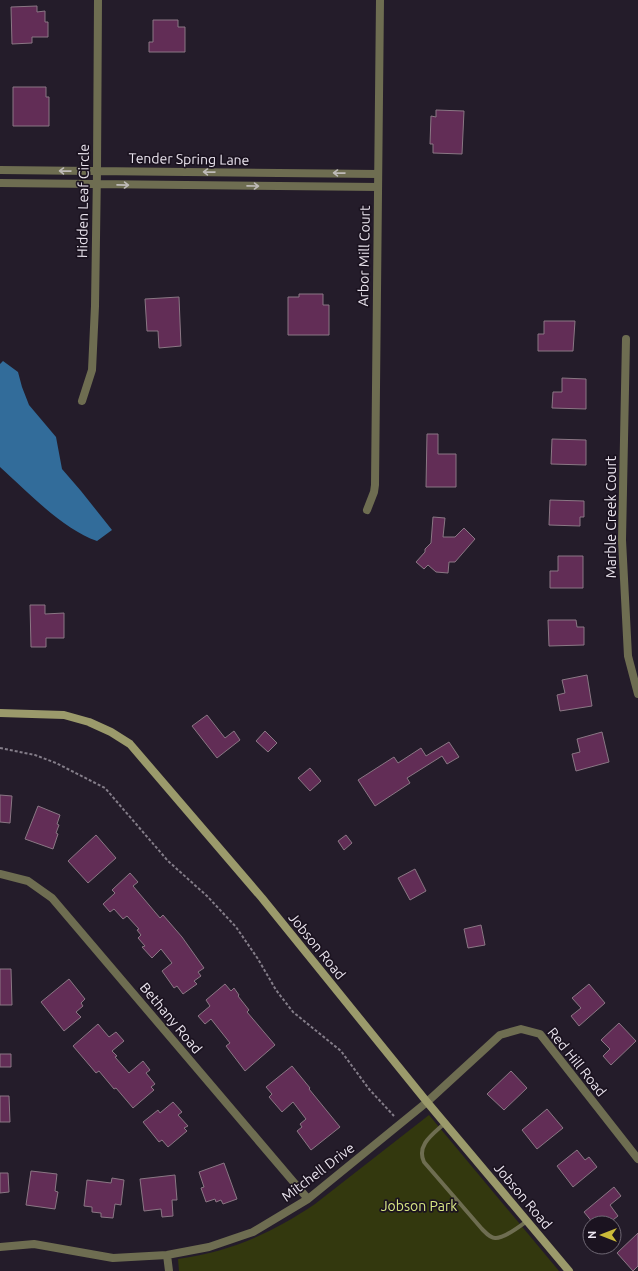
<svg xmlns="http://www.w3.org/2000/svg" width="638" height="1271" font-family="Ubuntu,sans-serif">
	<style>
		.green { fill: #33380e }
		.water { fill: #326c9a }
		.building { fill: #622d56; stroke: #8a7784 }
		.lines { fill: none; stroke-linecap: round; stroke-linejoin: round }
		.path { stroke: #847d89; stroke-width: 2; stroke-dasharray: 3 2; stroke-linecap: butt }
		.lane { stroke: #6e6d51; stroke-width: 4 }
		.street { stroke: #6e6d51; stroke-width: 8 }
		.secondary { stroke: #9b9a6b; stroke-width: 8 }
		.oneway { stroke: #bfbbb8 }
		.labels { text-anchor: middle; stroke-width: 3.5; stroke-linejoin: round; paint-order: stroke }
		.street-label { font-size: 14px; fill: #ebe5ef; stroke: #1b1320 }
		.park-label { font-size: 14px; fill: #dae884; stroke: #1b1320 }
	</style>
	<rect width="100%" height="100%" fill="#241c2a"/>
	<path class="green" d="M429,1115L559,1271H179L178,1259C232,1251 270,1234 315,1204Z"/>
	<path class="water" d="M3,361L18,372L22,387L29,405L56,437L62,469L81,491L112,530L97,541C62,529 28,492 0,467V364Z"/>
	<path class="building" d="M37,6V12L45,11V22H48V37H32V43L12,44L11,7Z
		M153,20H178V27H185V52H149V42H153Z
		M13,87H46V97H49V126H13Z
		M436,110L464,111L462,154L433,153V144H430L431,116L436,117Z
		M299,294H323V305H329V335H288V297H299Z
		M179,297L181,346L159,348L158,331H147L145,299Z
		M544,321H575L573,351H538V334H544Z
		M562,378L586,379V409L552,408L553,392H562Z
		M427,434H438V454H456V487H426Z
		M552,439L586,440V465L551,464Z
		M550,500L584,501V517H580V526L549,525Z
		M433,517L445,518L443,537H455L464,528L475,539L455,562H449L448,573L436,572L428,565L424,569L416,562L425,552V549L431,543Z
		M558,556H583V588H550V571H558Z
		M30,605H45V614L64,613V638H46V647H31Z
		M548,620H576L577,627H584V645L549,646Z
		M587,675L592,706L560,711L557,695L565,693L562,680Z
		M207,715L225,738L234,731L240,740L217,758L192,726Z
		M265,731L277,743L268,752L256,741Z
		M602,732L609,762L576,771L572,754L580,752L577,739Z
		M449,742L459,757L447,764L442,756L407,778L410,783L375,806L358,780L394,757L398,763L421,748L426,756Z
		M310,768L321,781L310,791L298,778Z
		M0,795L12,796L10,823L0,822Z
		M38,806L60,815L57,824L59,825L56,833L58,834L53,849L25,839Z
		M96,835L116,858L88,883L68,861Z
		M346,835L352,843L344,850L338,841Z
		M415,869L426,891L410,900L398,878Z
		M130,873L138,882L133,886L160,918L163,915L182,937L204,968L198,972L201,976L194,981L197,984L183,994L177,986L174,988L162,971L172,963L161,949L152,958L142,947L145,946L138,938L141,935L137,930L139,929L127,916L123,919L114,909L110,912L103,904L115,893L112,890Z
		M481,925L485,945L468,948L464,929Z
		M0,969H11L12,1005H0Z
		M69,979L85,999L81,1003L83,1006L76,1012L81,1017L64,1031L41,1002Z
		M225,984L231,991L234,988L239,995L238,996L249,1010L247,1012L275,1045L245,1071L226,1046L230,1043L211,1019L205,1024L198,1016L210,1006L206,1000Z
		M589,984L605,1003L579,1026L571,1016L581,1008L572,998Z
		M619,1023L636,1041L611,1065L603,1056L610,1049L601,1040Z
		M98,1024L109,1037L116,1032L124,1041L112,1051L117,1056L115,1057L129,1073L143,1061L150,1070L146,1073L155,1084L151,1087L154,1090L133,1108L116,1088L114,1089L99,1071L96,1073L73,1046Z
		M0,1054H11V1067H0Z
		M292,1066L310,1088L309,1089L340,1127L311,1150L297,1131L302,1127L300,1124L306,1119L293,1102L282,1112L269,1097L272,1094L266,1087Z
		M511,1071L527,1088L504,1110L487,1094Z
		M0,1096H9L10,1122H0Z
		M173,1102L182,1112L178,1115L188,1126L184,1128L187,1131L168,1147L162,1140L159,1142L143,1122L158,1110L160,1113Z
		M547,1109L563,1128L537,1149L522,1130Z
		M577,1150L585,1160L589,1157L597,1167L573,1187L557,1166Z
		M224,1163L237,1199L223,1204L221,1200L216,1202L215,1199L206,1202L201,1188L204,1187L199,1172Z
		M31,1171L57,1174L55,1191L58,1192L55,1209L26,1205Z
		M0,1173H8L9,1192L0,1193Z
		M175,1175L177,1200H172L173,1216L162,1217L161,1209L144,1211L140,1179Z
		M112,1178L124,1180L121,1205L115,1204L113,1218L101,1217V1213L92,1212V1207L84,1206L87,1180L111,1183Z
		M614,1187L621,1196L610,1205L618,1216L609,1223H593L584,1212Z
		M638,1233V1266L633,1271L617,1253Z"/>
	<g class="lines">
		<path class="path" d="M0,748L35,755L56,763L105,788L168,861L207,896L236,927L258,959L276,990L293,1012L341,1051L369,1089L394,1116"/>
		<path class="lane" d="M445,1123C433,1134 416,1145 424,1162L482,1229C486,1233 490,1238 495,1238C504,1239 520,1226 527,1221"/>
		<path class="street" d="M0,170L378,174
			M0,183L378,187
			M626,339L622,540L628,656L638,694
			M82,401L92,370L95,306L97,171L98,0
			M367,510L374,492L375,485L380,0
			M0,874L28,881L52,898L308,1199
			M0,1247L34,1244L113,1258L167,1255L209,1247L253,1232L308,1199L427,1102L500,1035L521,1029L540,1034L638,1159
			M167,1255L169,1271"/>
		<path class="secondary" d="M0,713L64,715L89,722L111,732L130,744L262,898L427,1102L569,1271"/>
	</g>
	<defs><path id="oneway-shaft" d="M-6 0H5M1.5-3L5.5 0L1.5 3" fill="none" stroke-width="1.6" stroke-linecap="round" stroke-linejoin="round"/></defs>
	<g class="oneway">
		<use href="#oneway-shaft" transform="translate(65 171) rotate(-179)"/>
		<use href="#oneway-shaft" transform="translate(209 172) rotate(-179)"/>
		<use href="#oneway-shaft" transform="translate(339 173) rotate(-179)"/>
		<use href="#oneway-shaft" transform="translate(123 185) rotate(1)"/>
		<use href="#oneway-shaft" transform="translate(253 186) rotate(1)"/>
	</g>
	<g class="labels">
		<g class="street-label">
			<text transform="translate(189 159) rotate(1)" y="5">Tender Spring Lane</text>
			<text transform="translate(83 201) rotate(-89)" y="5">Hidden Leaf Circle</text>
			<text transform="translate(364 256) rotate(-89)" y="5">Arbor Mill Court</text>
			<text transform="translate(611 517) rotate(-90)" y="5">Marble Creek Court</text>
			<text transform="translate(317 946) rotate(51)" y="5">Jobson Road</text>
			<text transform="translate(171 1018) rotate(50)" y="5">Bethany Road</text>
			<text transform="translate(577 1062) rotate(51)" y="5">Red Hill Road</text>
			<text transform="translate(318 1172) rotate(-37)" y="5">Mitchell Drive</text>
			<text transform="translate(523 1196) rotate(50)" y="5">Jobson Road</text>
		</g>
		<g class="park-label">
			<text x="419" y="1211">Jobson Park</text>
		</g>
	</g>
	<g transform="translate(602 1235) rotate(270)"><circle r="19" fill="#1b1320" stroke="#6e6773"/>
	<path d="M0-3L7 15L0 10L-7 15Z" fill="#cbba39"/>
	<text y="-6" font-size="11" font-weight="bold" text-anchor="middle" fill="#ebe5ef">N</text>
	</g>
</svg>
